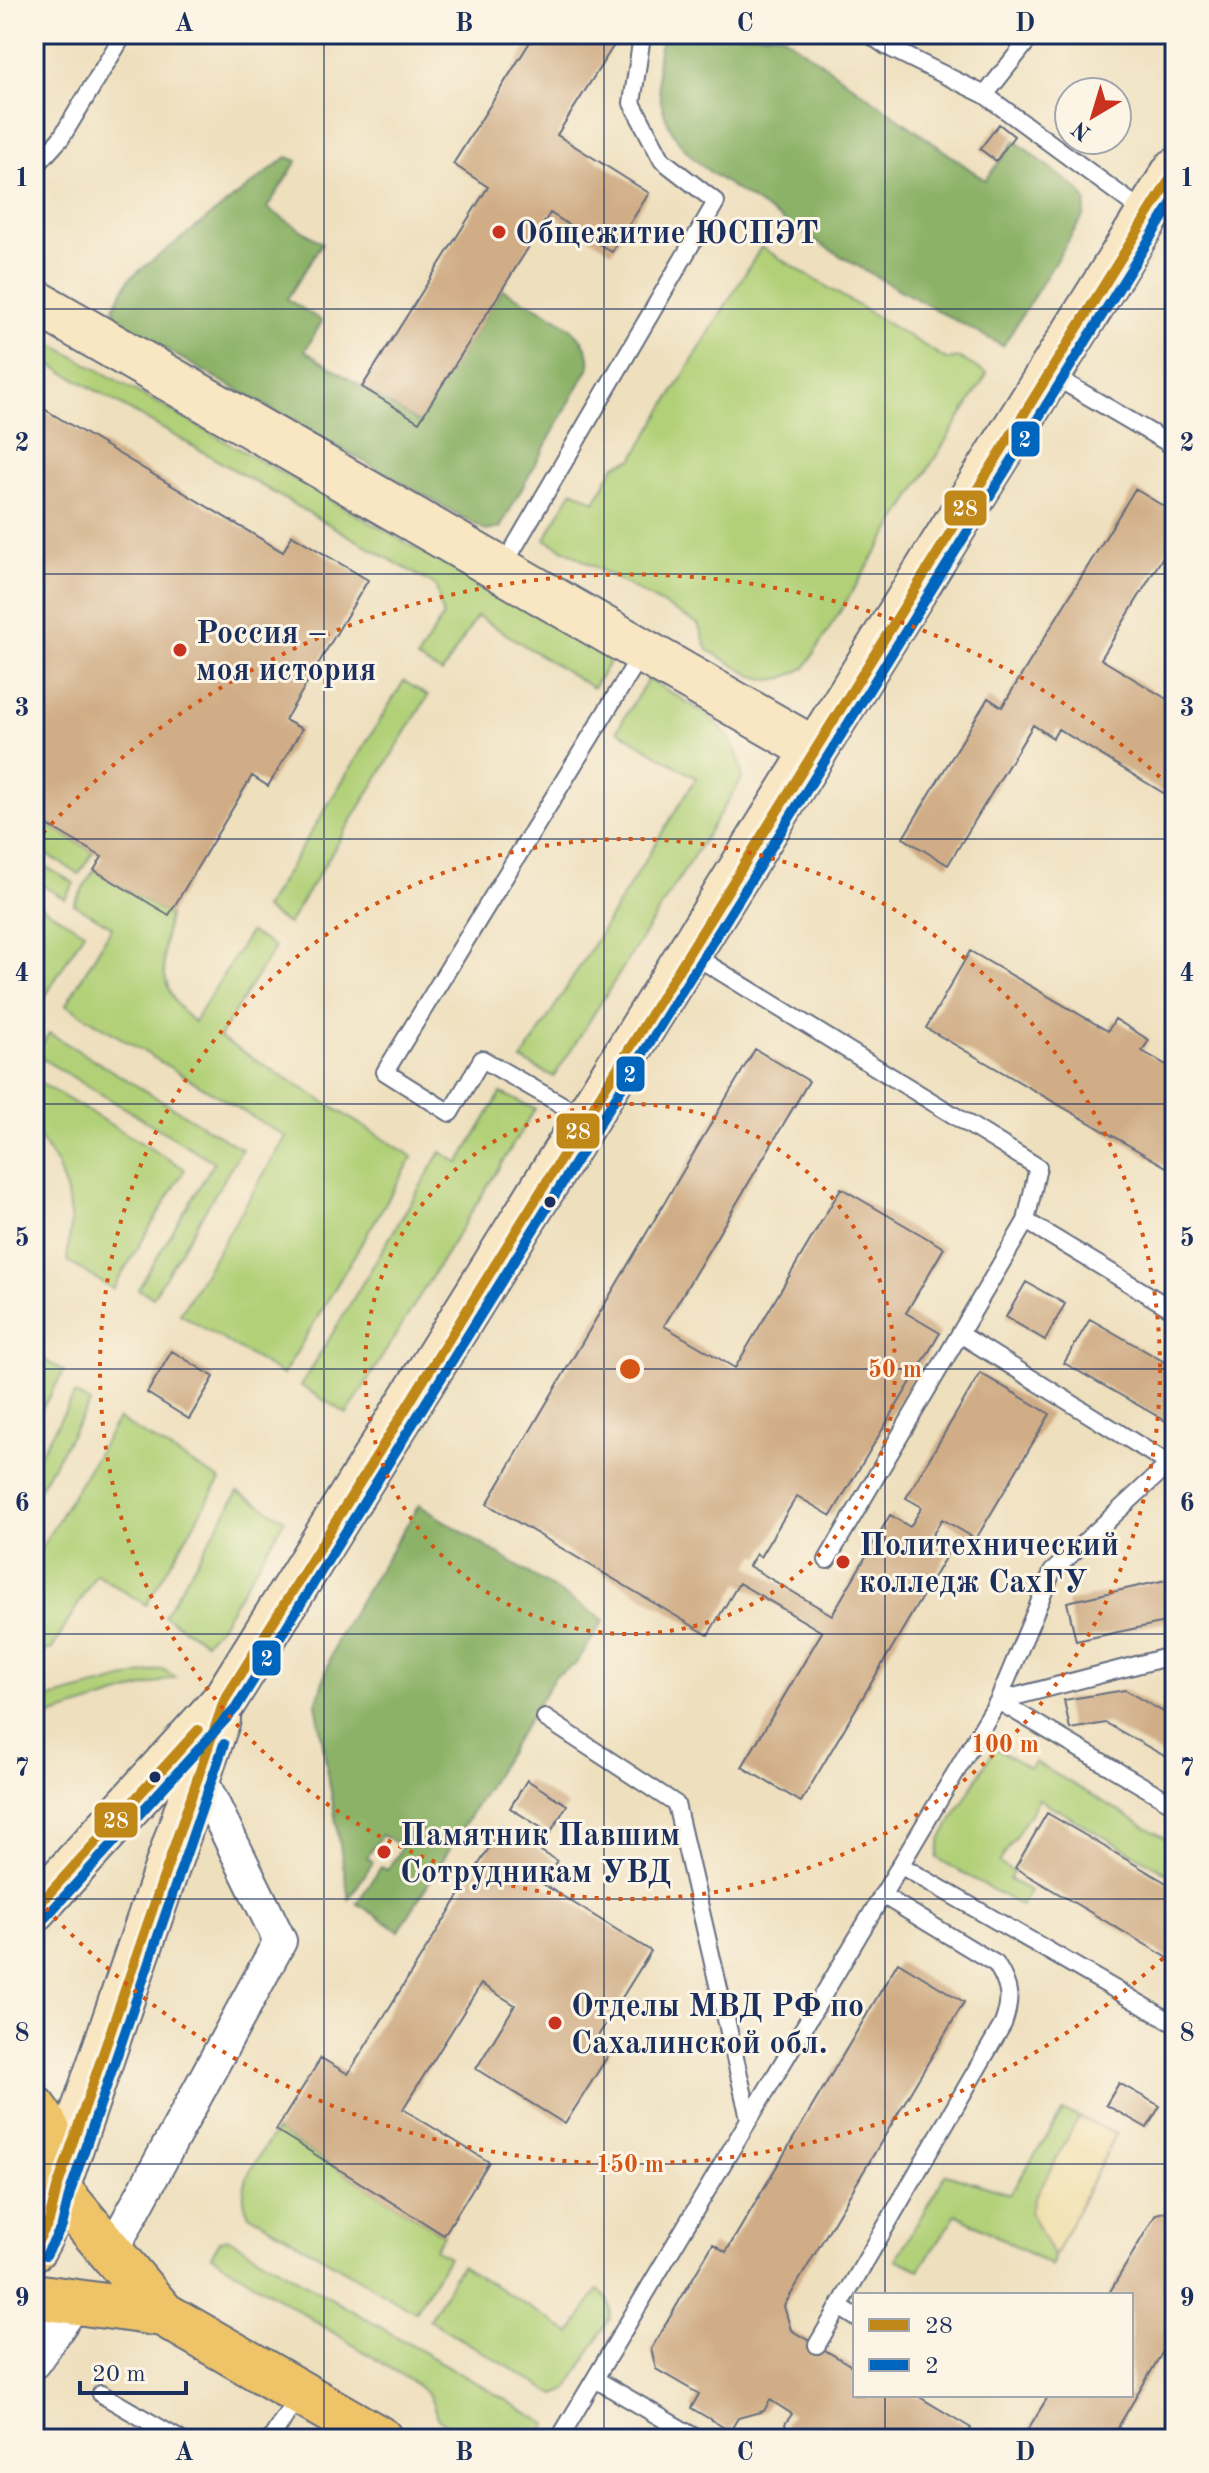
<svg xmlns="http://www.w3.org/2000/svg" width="1209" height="2473" font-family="'Old Standard TT',serif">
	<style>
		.green { fill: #b1d077; stroke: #66806a; stroke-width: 2 }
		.forest { fill: #8cb268; stroke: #547063; stroke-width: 2 }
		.sand { fill: #eeda9e; stroke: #84847e; stroke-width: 2 }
		.building { fill: #d0ad86 }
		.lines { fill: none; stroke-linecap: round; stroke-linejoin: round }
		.lane-casing { stroke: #656d7f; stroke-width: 20 }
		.street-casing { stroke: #656d7f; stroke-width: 36 }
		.secondary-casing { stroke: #656d7f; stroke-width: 48 }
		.primary-casing { stroke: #656d7f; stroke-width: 48 }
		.lane { stroke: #fff; stroke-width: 16 }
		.street { stroke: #fff; stroke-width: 32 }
		.secondary { stroke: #f9e7c3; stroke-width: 44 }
		.primary { stroke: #efc469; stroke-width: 44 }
		.bus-1-casing { stroke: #fcf5e5; stroke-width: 16 }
		.bus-2-casing { stroke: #fcf5e5; stroke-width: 16 }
		.bus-1 { stroke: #c08818; stroke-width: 10 }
		.bus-2 { stroke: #0065bd; stroke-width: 10 }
		.grid { fill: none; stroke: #1b2f5e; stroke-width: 2; stroke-opacity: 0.55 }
		.ring { fill: none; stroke: #d45514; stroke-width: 4; stroke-dasharray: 4 8 }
		.poi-dot { fill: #c8321e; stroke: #fcf5e5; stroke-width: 3 }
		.bus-dot { fill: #1b2f5e; stroke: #fcf5e5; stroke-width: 3 }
		.labels { text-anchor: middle; stroke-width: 6; stroke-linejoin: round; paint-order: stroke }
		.poi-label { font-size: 32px; font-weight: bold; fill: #1b2f5e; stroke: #fcf5e5; text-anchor: start }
		.centre { fill: #d45514; stroke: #fcf5e5; stroke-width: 4 }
		.ring-label { font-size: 24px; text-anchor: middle; font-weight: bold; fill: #d45514; stroke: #fcf5e5; stroke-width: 6; stroke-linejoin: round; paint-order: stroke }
		.line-badge { stroke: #fcf5e5; stroke-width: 3 }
		.badge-label { font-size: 22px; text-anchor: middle; font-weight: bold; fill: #fff }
		.neatline { fill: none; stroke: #1b2f5e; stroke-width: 3 }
		.grid-label { font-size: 26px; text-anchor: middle; font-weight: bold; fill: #1b2f5e }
	</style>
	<rect width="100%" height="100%" fill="#fcf5e5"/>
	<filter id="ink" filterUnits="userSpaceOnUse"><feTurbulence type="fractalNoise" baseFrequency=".0125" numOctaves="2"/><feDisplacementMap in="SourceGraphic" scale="16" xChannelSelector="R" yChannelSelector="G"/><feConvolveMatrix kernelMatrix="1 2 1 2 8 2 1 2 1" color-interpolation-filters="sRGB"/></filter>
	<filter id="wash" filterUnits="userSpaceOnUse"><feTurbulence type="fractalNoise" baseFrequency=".006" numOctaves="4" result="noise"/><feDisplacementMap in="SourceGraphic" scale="32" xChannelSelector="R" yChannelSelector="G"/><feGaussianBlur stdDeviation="1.8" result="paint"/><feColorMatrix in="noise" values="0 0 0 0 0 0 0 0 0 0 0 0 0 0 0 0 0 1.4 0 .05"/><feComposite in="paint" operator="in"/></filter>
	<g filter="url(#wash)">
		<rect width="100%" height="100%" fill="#eedfbd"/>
		<path class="green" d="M761,247L948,360L960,358L987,374L805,668L784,678L769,680L753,676L708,650L698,624L545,539L573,490L595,502L615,465L633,459Z
			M34,334L612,658L593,688L477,616L442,673L417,659L443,616L436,586L34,355Z
			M648,679C688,704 741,724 742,779L554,1077L522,1060L696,778L617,730Z
			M404,681L428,696L288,924L264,909Z
			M34,817L93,852L79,874L34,847Z
			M34,860L74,883L65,899L34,880Z
			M94,870L169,915C161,958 157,992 194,1022L250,932L275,947L219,1037L413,1157L283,1375L180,1314L286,1137L66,1005L112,927L74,904Z
			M34,902L84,932L39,1007L34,1004Z
			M49,1033L242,1149L153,1297L138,1289L214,1162L36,1055Z
			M34,1079L185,1169L113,1289L67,1261L71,1223L67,1194L57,1165L34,1130Z
			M501,1093L535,1109L347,1414L301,1386L441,1152L459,1163Z
			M34,1354L64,1371L34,1422Z
			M75,1394L90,1403L34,1497V1464Z
			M118,1419L220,1480L146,1605L96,1574L52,1649L34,1653V1560Z
			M238,1492L285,1519L221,1625L205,1642L164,1616Z
			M162,1669L176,1677L34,1721V1702Z
			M995,1748L1030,1768L1035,1762L1175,1844V1878L1039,1799L999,1863L1013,1872L1009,1880L1030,1891L1021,1906L937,1858L941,1839Z
			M1063,2111L1079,2117L1030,2212L1054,2257L1052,2266L956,2214L919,2270L896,2259L946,2174L1010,2194Z
			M276,2130L444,2235L435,2249L448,2257L415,2312L249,2214C232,2185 260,2156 276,2130Z
			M227,2238L547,2424L538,2439L458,2436L437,2416L429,2395L414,2383L211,2256L220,2241Z
			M461,2265L571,2333L598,2290C610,2299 612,2304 610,2318L567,2390L556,2395L429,2320Z"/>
		<path class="forest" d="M665,34H781L985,180L1015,141L1081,192L1086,202L1084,215L1003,346C919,301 837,257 758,204C730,185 697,168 677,139C659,113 650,63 665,34Z
			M287,157L297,161L267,208L322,243L287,299L322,321L305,351L418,422L502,289C532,307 594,326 589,367L500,528L487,531L117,322L114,307L130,278Z
			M419,1505L604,1620L575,1665L556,1675L399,1931L357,1903L381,1867L387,1870L402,1847L382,1835L367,1857L373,1862L349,1899L316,1703L337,1638Z"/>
		<path class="sand" d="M1079,2117L1116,2134L1054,2257L1030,2212L1035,2198Z"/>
		<g id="blocks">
			<path class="building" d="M535,34H621L557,135L649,193L612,252L550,213L419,422L362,387L488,187L453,164Z
				M999,124L1014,136L996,161L980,149Z
				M34,403L283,552L292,535L368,580L285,720L302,729L285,758L268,786L252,776L169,915L94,870L102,857L34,817Z
				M1135,489L1175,513V537L1101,659L1175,704V800L1058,729L1053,738L1033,725L948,865L903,838L988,698L1002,707Z
				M970,951L1108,1031L1115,1019L1149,1040L1142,1051L1175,1070V1172L926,1028Z
				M755,1049L809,1081L664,1326L735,1368L841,1188L944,1248L906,1313L940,1333L831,1516L797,1496L760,1557L756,1554L749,1566L832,1615L890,1515L910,1527L922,1507L906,1498L980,1373L1050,1414L976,1539L942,1519L930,1539L949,1551L801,1802L742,1767L822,1632L739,1583L708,1635L487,1504Z
				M1026,1282L1065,1304L1045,1340L1006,1317Z
				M1090,1319L1175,1368L1173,1425L1064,1363Z
				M172,1351L214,1377L189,1419L147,1393Z
				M1175,1578V1620L1076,1641L1067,1602Z
				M1125,1690L1165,1713L1175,1695V1762L1106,1723L1070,1729L1064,1700Z
				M527,1780L567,1805L550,1833L510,1808Z
				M1047,1813L1175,1888V1962L1015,1868Z
				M502,1827L557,1861L543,1884L651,1951L595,2041L611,2051L565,2124L476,2069L515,2005L481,1984L403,2109L489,2162L444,2235L276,2130L321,2058L348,2074Z
				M898,1962L964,2002L784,2306L791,2330L855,2368V2395H916L971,2428L967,2435L974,2439H790L785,2424L792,2414L770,2400L764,2411L738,2418L730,2431L691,2408L699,2394L656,2369L651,2349L713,2244L726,2252Z
				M1119,2083L1160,2106L1147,2128L1106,2105Z
				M1175,2209V2331L1111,2439H1022L1049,2395H1131V2295H1108L1156,2214Z"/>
		</g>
	</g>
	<g filter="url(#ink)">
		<use href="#blocks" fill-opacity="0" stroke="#656d7f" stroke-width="2"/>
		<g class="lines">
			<g class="lane-casing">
				<path id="lane" d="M869,34L886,46L985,95L1145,213
					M985,95L1033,34
					M34,168L61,138L124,34
					M1052,375L1175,447
					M502,568L716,202L662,160L632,103L641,43L646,34
					M690,953L1038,1167L1026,1221L1175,1311
					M585,1118L482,1059L450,1113L385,1072L642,653
					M960,1334L1169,1464
					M827,1560L1026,1221
					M998,1701L1175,1805
					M998,1701L1175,1655
					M545,1718L676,1804L749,2118
					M900,1865L1175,2024
					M855,2317L839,2307L1003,2024C1012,1999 1010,1986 996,1964L882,1895
					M817,2345L839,2307
					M595,2379L698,2439
					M101,2394L179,2439
					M271,2439L299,2394
					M559,2439L998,1701L1052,1572L1169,1464L1175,1453"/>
			</g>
			<g class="street-casing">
				<path id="street" d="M111,2252L280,1941L199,1775
					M34,2362L76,2302"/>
			</g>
			<g class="secondary-casing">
				<path id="secondary" d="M34,301L815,750
					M34,1910L224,1701L1175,171
					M57,2188L218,1719"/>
			</g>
			<g class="primary-casing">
				<path id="primary" d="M34,2108C68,2151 59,2204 34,2248
					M57,2188L163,2314L380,2439
					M34,2296L163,2314"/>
			</g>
			<use href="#lane" class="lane"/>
			<use href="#street" class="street"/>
			<use href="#secondary" class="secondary"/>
			<use href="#primary" class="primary"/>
			<g class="bus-1-casing">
				<path id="bus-1" d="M34,1910L198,1730
					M34,2248L49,2221L57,2188L224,1701L1175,171"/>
			</g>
			<g class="bus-2-casing">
				<path id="bus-2" d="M44,1919L236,1708L1175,198
					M46,2255L62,2226L70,2192L224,1744"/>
			</g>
			<use href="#bus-1" class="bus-1"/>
			<use href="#bus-2" class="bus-2"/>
		</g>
	</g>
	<path class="grid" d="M324,34V2439M604,34V2439M885,34V2295M34,309H1175M34,574H1175M34,839H1175M34,1104H1175M34,1369H1175M34,1634H1175M34,1899H1175M34,2164H1175M885,2395V2439"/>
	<g class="ring">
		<circle cx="630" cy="1369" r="265"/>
		<circle cx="630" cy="1369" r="530"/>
		<path d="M1172 1950A795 795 0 0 1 35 1896M35 842A795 795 0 0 1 1172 788"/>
	</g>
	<g class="poi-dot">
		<circle cx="499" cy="232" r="8"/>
		<circle cx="180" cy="650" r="8"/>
		<circle cx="843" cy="1562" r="8"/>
		<circle cx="384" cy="1852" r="8"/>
		<circle cx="555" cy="2023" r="8"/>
	</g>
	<g class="bus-dot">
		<circle cx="550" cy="1202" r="7"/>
		<circle cx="155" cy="1777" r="7"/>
	</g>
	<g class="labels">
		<g class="poi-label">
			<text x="515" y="243">Общежитие ЮСПЭТ</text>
			<text x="196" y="643">Россия –<tspan x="196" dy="37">моя история</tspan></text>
			<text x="859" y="1555">Политехнический<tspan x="859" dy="37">колледж СахГУ</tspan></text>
			<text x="400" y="1845">Памятник Павшим<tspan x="400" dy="37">Сотрудникам УВД</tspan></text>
			<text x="571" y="2016">Отделы МВД РФ по<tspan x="571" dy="37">Сахалинской обл.</tspan></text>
		</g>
	</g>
	<circle cx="630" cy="1369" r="12" class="centre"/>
	<g class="ring-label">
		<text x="895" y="1377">50 m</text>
		<text x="1005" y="1752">100 m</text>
		<text x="630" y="2172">150 m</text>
	</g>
	<g class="line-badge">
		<rect x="1010" y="420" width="31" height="38" rx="8" fill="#0065bd"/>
		<rect x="943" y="489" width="45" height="38" rx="8" fill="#c08818"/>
		<rect x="615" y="1055" width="31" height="38" rx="8" fill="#0065bd"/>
		<rect x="555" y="1112" width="46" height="38" rx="8" fill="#c08818"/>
		<rect x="251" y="1639" width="31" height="38" rx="8" fill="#0065bd"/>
		<rect x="93" y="1801" width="46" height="38" rx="8" fill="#c08818"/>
	</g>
	<g class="badge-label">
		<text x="1025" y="447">2</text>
		<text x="965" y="516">28</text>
		<text x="630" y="1082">2</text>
		<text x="578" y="1139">28</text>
		<text x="267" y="1666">2</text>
		<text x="116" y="1828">28</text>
	</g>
	<rect width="1209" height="2473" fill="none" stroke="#fcf5e5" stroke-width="88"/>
	<rect x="853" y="2293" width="280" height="104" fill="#fcf5e5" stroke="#a2a6af" stroke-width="2"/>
	<rect x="869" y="2319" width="40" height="12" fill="#c08818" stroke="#a2a6af" stroke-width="2"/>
	<text x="925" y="2333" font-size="24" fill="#1b2f5e">28</text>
	<rect x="869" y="2359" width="40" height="12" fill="#0065bd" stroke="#a2a6af" stroke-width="2"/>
	<text x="925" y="2373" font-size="24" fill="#1b2f5e">2</text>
	<g transform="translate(1093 116) rotate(218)"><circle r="38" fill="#fcf5e5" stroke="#a2a6af" stroke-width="2"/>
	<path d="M0-6L14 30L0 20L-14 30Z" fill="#c8321e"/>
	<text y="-12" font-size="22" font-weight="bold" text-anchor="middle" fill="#1b2f5e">N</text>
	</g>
	<path d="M80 2381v12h106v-12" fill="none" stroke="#1b2f5e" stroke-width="4"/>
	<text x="92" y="2381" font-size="24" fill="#1b2f5e" stroke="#fcf5e5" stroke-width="6" paint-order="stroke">20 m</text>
	<rect x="44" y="44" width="1121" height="2385" class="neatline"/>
	<g class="grid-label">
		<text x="184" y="31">A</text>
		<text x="464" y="31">B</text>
		<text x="745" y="31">C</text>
		<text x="1025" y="31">D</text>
		<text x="22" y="186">1</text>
		<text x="1187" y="186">1</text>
		<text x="22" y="451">2</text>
		<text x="1187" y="451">2</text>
		<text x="22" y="716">3</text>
		<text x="1187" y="716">3</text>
		<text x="22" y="981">4</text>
		<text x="1187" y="981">4</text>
		<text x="22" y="1246">5</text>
		<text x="1187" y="1246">5</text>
		<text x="22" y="1511">6</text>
		<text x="1187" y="1511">6</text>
		<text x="22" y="1776">7</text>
		<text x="1187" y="1776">7</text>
		<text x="22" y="2041">8</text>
		<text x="1187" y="2041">8</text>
		<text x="22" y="2306">9</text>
		<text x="1187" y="2306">9</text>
		<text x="184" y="2460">A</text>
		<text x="464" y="2460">B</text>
		<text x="745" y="2460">C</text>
		<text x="1025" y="2460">D</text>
	</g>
</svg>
